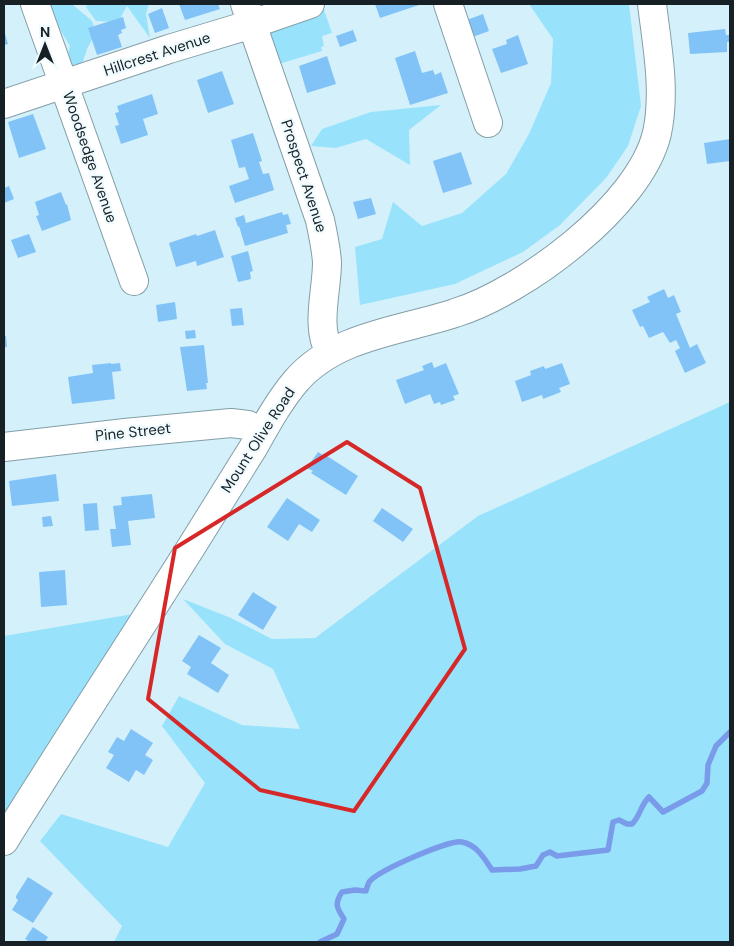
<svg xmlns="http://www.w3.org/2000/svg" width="734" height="946" font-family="'DM Sans',sans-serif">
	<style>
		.green { fill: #98e3fb }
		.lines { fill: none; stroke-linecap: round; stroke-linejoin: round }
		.stream { stroke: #7a9aea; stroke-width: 5.5 }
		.building { fill: #82c3f7 }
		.minor-casing { stroke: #839ea7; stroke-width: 30 }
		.minor { stroke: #fff; stroke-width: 28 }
		.marked { fill: none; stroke: #d62828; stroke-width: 4; stroke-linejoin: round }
		.labels { text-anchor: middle; stroke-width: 4.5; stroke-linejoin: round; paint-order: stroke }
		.street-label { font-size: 15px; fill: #172125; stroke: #effbff }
	</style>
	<rect width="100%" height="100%" fill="#d4f1fb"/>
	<path class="green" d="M49,4H72L92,21L96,32L87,49L82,64L72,65L68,53L70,46L56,23Z
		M88,4H149L146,14L150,38L127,6L118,22L96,21L86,7Z
		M529,4H629L641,106L628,146L606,178L560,225L523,252L455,284L360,305L355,247L382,239L393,202L422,226L462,213L506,174L529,134L551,83L553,39Z
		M323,7L332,33L322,36L324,46L321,47L322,51L279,64L267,30Z
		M441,105L409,130L410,165L366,139L336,148L311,146L322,129L371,112Z
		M730,402V942H114L122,926L40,841L61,814L168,847L205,783L162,726L179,696L242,725L300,729L273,669L225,644L183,599L231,618L272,639L315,638L478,516Z
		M139,613L4,817V636Z"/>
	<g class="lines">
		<path class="stream" d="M320,942L337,934L344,919C337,908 334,904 342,892L355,890L366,891C367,888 368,883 370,881C380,870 450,839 462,842C477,845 484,858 492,870L520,869L536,866L543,855L550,852L557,856L608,850L613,822L619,820L627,824H632C641,815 640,806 649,797L663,812L702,791L707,783L708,765L716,746L730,732"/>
	</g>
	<path class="building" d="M179,4H218L220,9L185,20Z
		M375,4H418L419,5L380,18Z
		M162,8L169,28L155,33L148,14Z
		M483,14L489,31L470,38L464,21Z
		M123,17L126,28L121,30L122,33L118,35L122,47L97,55L88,28Z
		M725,29L726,35H730V42H727V52L690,54L688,33Z
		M4,30L8,44L4,45Z
		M353,30L357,41L340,47L336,36Z
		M518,35L528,64L501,73L492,49L507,44L506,40Z
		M415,51L422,73L433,70L435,75L441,72L448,93L410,105L395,58Z
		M327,56L336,84L307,93L299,66Z
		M222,71L234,104L208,113L197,80Z
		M152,94L158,114L143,119L148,135L121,144L115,126L119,125L115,113L119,112L117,106Z
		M33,114L46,149L19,158L8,122Z
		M253,133L262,161L259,162L263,174L269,173L274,190L235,203L229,186L249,179L245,167L239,168L231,140Z
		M730,139V161L707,164L704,143Z
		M461,152L472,184L443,193L433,161Z
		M9,186L14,199L4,203V188Z
		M61,192L66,205L67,204L71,220L42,231L36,216L39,215L35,202Z
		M371,198L376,214L358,219L353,202Z
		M282,212L283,215L288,214L291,224L286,225L288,233L245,246L239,226L238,227L235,218L244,215L246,223Z
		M215,230L224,257L197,266L196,261L176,267L169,243L196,234L197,236Z
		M29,234L36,252L18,258L11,240Z
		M248,251L253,271L250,272L251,279L238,282L231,256Z
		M664,289L668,298L674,295L681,312L676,314L690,348L697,344L706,363L685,373L675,351L680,348L676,340L670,343L663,332L649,338L643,326L640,327L632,310L650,302L647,297Z
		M175,302L177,319L158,322L156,305Z
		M242,308L244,325L232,326L230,309Z
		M195,330L196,338L186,339L185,331Z
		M4,336H6L7,347H4Z
		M204,345L208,383H206L207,389L187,391L180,347Z
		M432,362L434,368L446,363L459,394L453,396L455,400L441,405L440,402L434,404L430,394L405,404L396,380L424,370L422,366Z
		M111,363V364L120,363L121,371L112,372L115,399L72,404L68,377L93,373L92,365Z
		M562,363L570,384L559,388L561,392L543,399L542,395L522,402L515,381L531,375L530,371L544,366L545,369Z
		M318,452L323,455L324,454L358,476L346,495L311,473L313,471L307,468Z
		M56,474L59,501L12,506L9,481Z
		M152,494L155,518L128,521L131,545L112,547L110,529H116L113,506L122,505L121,497Z
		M287,498L320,520L312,532L299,524L288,541L267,527Z
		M97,503L99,530L85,531L83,504Z
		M382,508L413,529L403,542L373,521Z
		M51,516L53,526L43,527L42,517Z
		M65,570L67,605L41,607L39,572Z
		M253,592L277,607L263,630L238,615Z
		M199,635L221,648L211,663L229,675L218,693L187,674L191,667L182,661Z
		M131,729L153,743L145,755L153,760L144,775L136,770L129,782L106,768L114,755L108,752L117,737L124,741Z
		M28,877L53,893L33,923L12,910L18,900L16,898V896Z
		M33,927L48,937L45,942H30L25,939Z"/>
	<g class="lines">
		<g class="minor-casing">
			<path id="minor" d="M35,4L134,281
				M245,4L320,220C323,234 326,248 327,262C327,292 315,326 330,353
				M448,4L488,123
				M4,104L169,49L252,24L310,4
				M4,447L125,433L231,423L248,425L261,433
				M4,841C65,743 128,647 190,549C211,515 232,482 253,448C266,425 279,401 296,381C336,335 401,331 455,313C523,292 640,206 657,133C666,91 657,46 652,4"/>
		</g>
		<use href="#minor" class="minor"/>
	</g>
	<path class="marked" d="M347,442L420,488L465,649L354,811L260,790L148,699L175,548Z"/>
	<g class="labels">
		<g class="street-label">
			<text transform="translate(157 54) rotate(-18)" y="5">Hillcrest Avenue</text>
			<text transform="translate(90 157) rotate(71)" y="5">Woodsedge Avenue</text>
			<text transform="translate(304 176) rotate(72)" y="5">Prospect Avenue</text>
			<text transform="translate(133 432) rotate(-6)" y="5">Pine Street</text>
			<text transform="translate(258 440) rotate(-57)" y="5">Mount Olive Road</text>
		</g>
	</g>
	<rect width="734" height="946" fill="none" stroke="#172125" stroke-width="10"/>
	<g transform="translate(45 45)" stroke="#effbff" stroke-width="4" paint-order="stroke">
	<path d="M0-4L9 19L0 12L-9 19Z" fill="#172125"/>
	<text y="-8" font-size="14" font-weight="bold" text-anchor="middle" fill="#172125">N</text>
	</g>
</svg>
